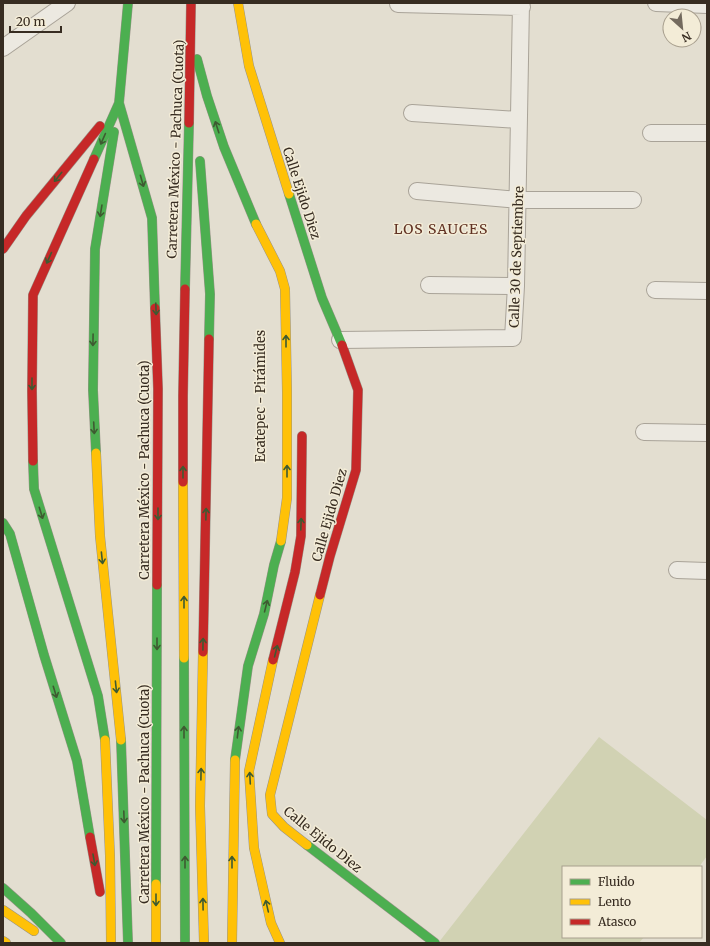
<svg xmlns="http://www.w3.org/2000/svg" width="710" height="946" font-family="Merriweather,serif">
	<style>
		.green { fill: #d1d2b3 }
		.lines { fill: none; stroke-linecap: round; stroke-linejoin: round }
		.street-casing { stroke: #a9a398; stroke-width: 18 }
		.fast-casing { stroke: #989388; stroke-width: 10 }
		.slow-casing { stroke: #989388; stroke-width: 10 }
		.jam-casing { stroke: #989388; stroke-width: 10 }
		.street { stroke: #ece9e1; stroke-width: 16 }
		.fast { stroke: #4caf50; stroke-width: 9 }
		.slow { stroke: #ffc107; stroke-width: 9 }
		.jam { stroke: #c62828; stroke-width: 9 }
		.oneway { stroke: #3e5a31 }
		.labels { text-anchor: middle; stroke-width: 3; stroke-linejoin: round; paint-order: stroke }
		.street-label { font-size: 13px; fill: #372c21; stroke: #f3ecd7 }
		.neighbourhood-label { font-size: 14px; letter-spacing: 1px; fill: #613223; stroke: #f3ecd7 }
	</style>
	<rect width="100%" height="100%" fill="#e3ded0"/>
	<path class="green" d="M599,737L707,820V856L699,867H563V937H644L639,943L439,942Z"/>
	<g class="lines">
		<g class="street-casing">
			<path id="street" d="M656,3L707,5
				M398,4L522,7
				M3,48L67,3
				M412,113L519,120
				M651,133H707
				M417,191L519,200H633
				M429,285L516,286
				M655,290L707,291
				M340,340L513,338L516,286L521,3
				M644,432L707,433
				M677,570L707,571"/>
		</g>
		<g class="fast-casing">
			<path id="fast" d="M128,3L119,103L152,218L155,308
				M197,59L207,96L224,147L256,224
				M94,159L119,103
				M200,161L210,294L209,339
				M289,194L322,298L342,345
				M185,289L189,123
				M96,453L93,390L95,249L114,132
				M33,461L34,489L98,696L105,740
				M3,523L10,534L44,655L77,761L90,837
				M184,658L185,943
				M121,740L128,943
				M235,760L248,666L264,614L274,565L281,541
				M307,845L435,943
				M156,884L157,585
				M3,888L31,913L61,943"/>
		</g>
		<g class="slow-casing">
			<path id="slow" d="M238,3L249,66L289,194
				M256,224L280,271L285,289L287,392V498L281,541
				M96,453L100,536L121,740
				M183,482L184,658
				M203,652L200,806L204,943
				M273,660L249,771L254,848L271,923L280,943
				M105,740L110,856L111,943
				M307,845L284,827L272,814L270,795L320,595
				M3,910L34,931
				M3,941L6,943
				M156,943V884
				M232,943L235,760"/>
		</g>
		<g class="jam-casing">
			<path id="jam" d="M189,123L191,3
				M3,249L26,216L100,126
				M155,308L158,389L157,585
				M33,461L32,391L33,295L94,159
				M183,482V396L185,289
				M320,595L330,556L356,470L358,390L342,345
				M203,652L209,339
				M273,660L295,572L301,536L302,436
				M90,837L100,892"/>
		</g>
		<use href="#street" class="street"/>
		<use href="#fast" class="fast"/>
		<use href="#slow" class="slow"/>
		<use href="#jam" class="jam"/>
	</g>
	<defs><path id="oneway-shaft" d="M-6 0H5M1.5-3L5.5 0L1.5 3" fill="none" stroke-width="1.6" stroke-linecap="round" stroke-linejoin="round"/></defs>
	<g class="oneway">
		<use href="#oneway-shaft" transform="translate(217 127) rotate(-108)"/>
		<use href="#oneway-shaft" transform="translate(103 139) rotate(114)"/>
		<use href="#oneway-shaft" transform="translate(58 177) rotate(129)"/>
		<use href="#oneway-shaft" transform="translate(142 181) rotate(74)"/>
		<use href="#oneway-shaft" transform="translate(101 211) rotate(99)"/>
		<use href="#oneway-shaft" transform="translate(49 258) rotate(114)"/>
		<use href="#oneway-shaft" transform="translate(156 309) rotate(88)"/>
		<use href="#oneway-shaft" transform="translate(93 340) rotate(91)"/>
		<use href="#oneway-shaft" transform="translate(286 341) rotate(-90)"/>
		<use href="#oneway-shaft" transform="translate(32 384) rotate(90)"/>
		<use href="#oneway-shaft" transform="translate(94 428) rotate(87)"/>
		<use href="#oneway-shaft" transform="translate(287 471) rotate(-90)"/>
		<use href="#oneway-shaft" transform="translate(183 472) rotate(-90)"/>
		<use href="#oneway-shaft" transform="translate(41 513) rotate(73)"/>
		<use href="#oneway-shaft" transform="translate(158 514) rotate(90)"/>
		<use href="#oneway-shaft" transform="translate(206 514) rotate(-89)"/>
		<use href="#oneway-shaft" transform="translate(301 524) rotate(-88)"/>
		<use href="#oneway-shaft" transform="translate(102 558) rotate(84)"/>
		<use href="#oneway-shaft" transform="translate(184 602) rotate(-90)"/>
		<use href="#oneway-shaft" transform="translate(266 606) rotate(-76)"/>
		<use href="#oneway-shaft" transform="translate(157 644) rotate(90)"/>
		<use href="#oneway-shaft" transform="translate(203 644) rotate(-89)"/>
		<use href="#oneway-shaft" transform="translate(276 651) rotate(-76)"/>
		<use href="#oneway-shaft" transform="translate(116 687) rotate(84)"/>
		<use href="#oneway-shaft" transform="translate(55 692) rotate(73)"/>
		<use href="#oneway-shaft" transform="translate(184 732) rotate(-90)"/>
		<use href="#oneway-shaft" transform="translate(238 732) rotate(-83)"/>
		<use href="#oneway-shaft" transform="translate(201 774) rotate(-89)"/>
		<use href="#oneway-shaft" transform="translate(250 778) rotate(-93)"/>
		<use href="#oneway-shaft" transform="translate(124 817) rotate(88)"/>
		<use href="#oneway-shaft" transform="translate(94 860) rotate(80)"/>
		<use href="#oneway-shaft" transform="translate(185 862) rotate(-90)"/>
		<use href="#oneway-shaft" transform="translate(232 862) rotate(-90)"/>
		<use href="#oneway-shaft" transform="translate(156 900) rotate(90)"/>
		<use href="#oneway-shaft" transform="translate(203 904) rotate(-91)"/>
		<use href="#oneway-shaft" transform="translate(267 906) rotate(-103)"/>
	</g>
	<g class="labels">
		<g class="street-label">
			<text transform="translate(175 149) rotate(-88)" y="5">Carretera México - Pachuca (Cuota)</text>
			<text transform="translate(302 193) rotate(72)" y="5">Calle Ejido Diez</text>
			<text transform="translate(516 257) rotate(-88)" y="5">Calle 30 de Septiembre</text>
			<text transform="translate(260 396) rotate(-90)" y="5">Ecatepec - Pirámides</text>
			<text transform="translate(144 470) rotate(-90)" y="5">Carretera México - Pachuca (Cuota)</text>
			<text transform="translate(329 515) rotate(-74)" y="5">Calle Ejido Diez</text>
			<text transform="translate(144 794) rotate(-90)" y="5">Carretera México - Pachuca (Cuota)</text>
			<text transform="translate(323 839) rotate(39)" y="5">Calle Ejido Diez</text>
		</g>
		<g class="neighbourhood-label">
			<text x="441" y="234">LOS SAUCES</text>
		</g>
	</g>
	<rect width="710" height="946" fill="none" stroke="#372c21" stroke-width="8"/>
	<rect x="562" y="866" width="140" height="72" fill="#f3ecd7" stroke="#a89f8e"/>
	<rect x="570" y="879" width="20" height="6" fill="#4caf50" stroke="#a89f8e"/>
	<text x="598" y="886" font-size="12" fill="#372c21">Fluido</text>
	<rect x="570" y="899" width="20" height="6" fill="#ffc107" stroke="#a89f8e"/>
	<text x="598" y="906" font-size="12" fill="#372c21">Lento</text>
	<rect x="570" y="919" width="20" height="6" fill="#c62828" stroke="#a89f8e"/>
	<text x="598" y="926" font-size="12" fill="#372c21">Atasco</text>
	<g transform="translate(682 28) rotate(153)"><circle r="19" fill="#f3ecd7" stroke="#a89f8e"/>
	<path d="M0-3L7 15L0 10L-7 15Z" fill="#736a5e"/>
	<text y="-6" font-size="11" font-weight="bold" text-anchor="middle" fill="#372c21">N</text>
	</g>
	<path d="M10 26v6h51v-6" fill="none" stroke="#372c21" stroke-width="2"/>
	<text x="16" y="26" font-size="12" fill="#372c21" stroke="#f3ecd7" stroke-width="3" paint-order="stroke">20 m</text>
</svg>
